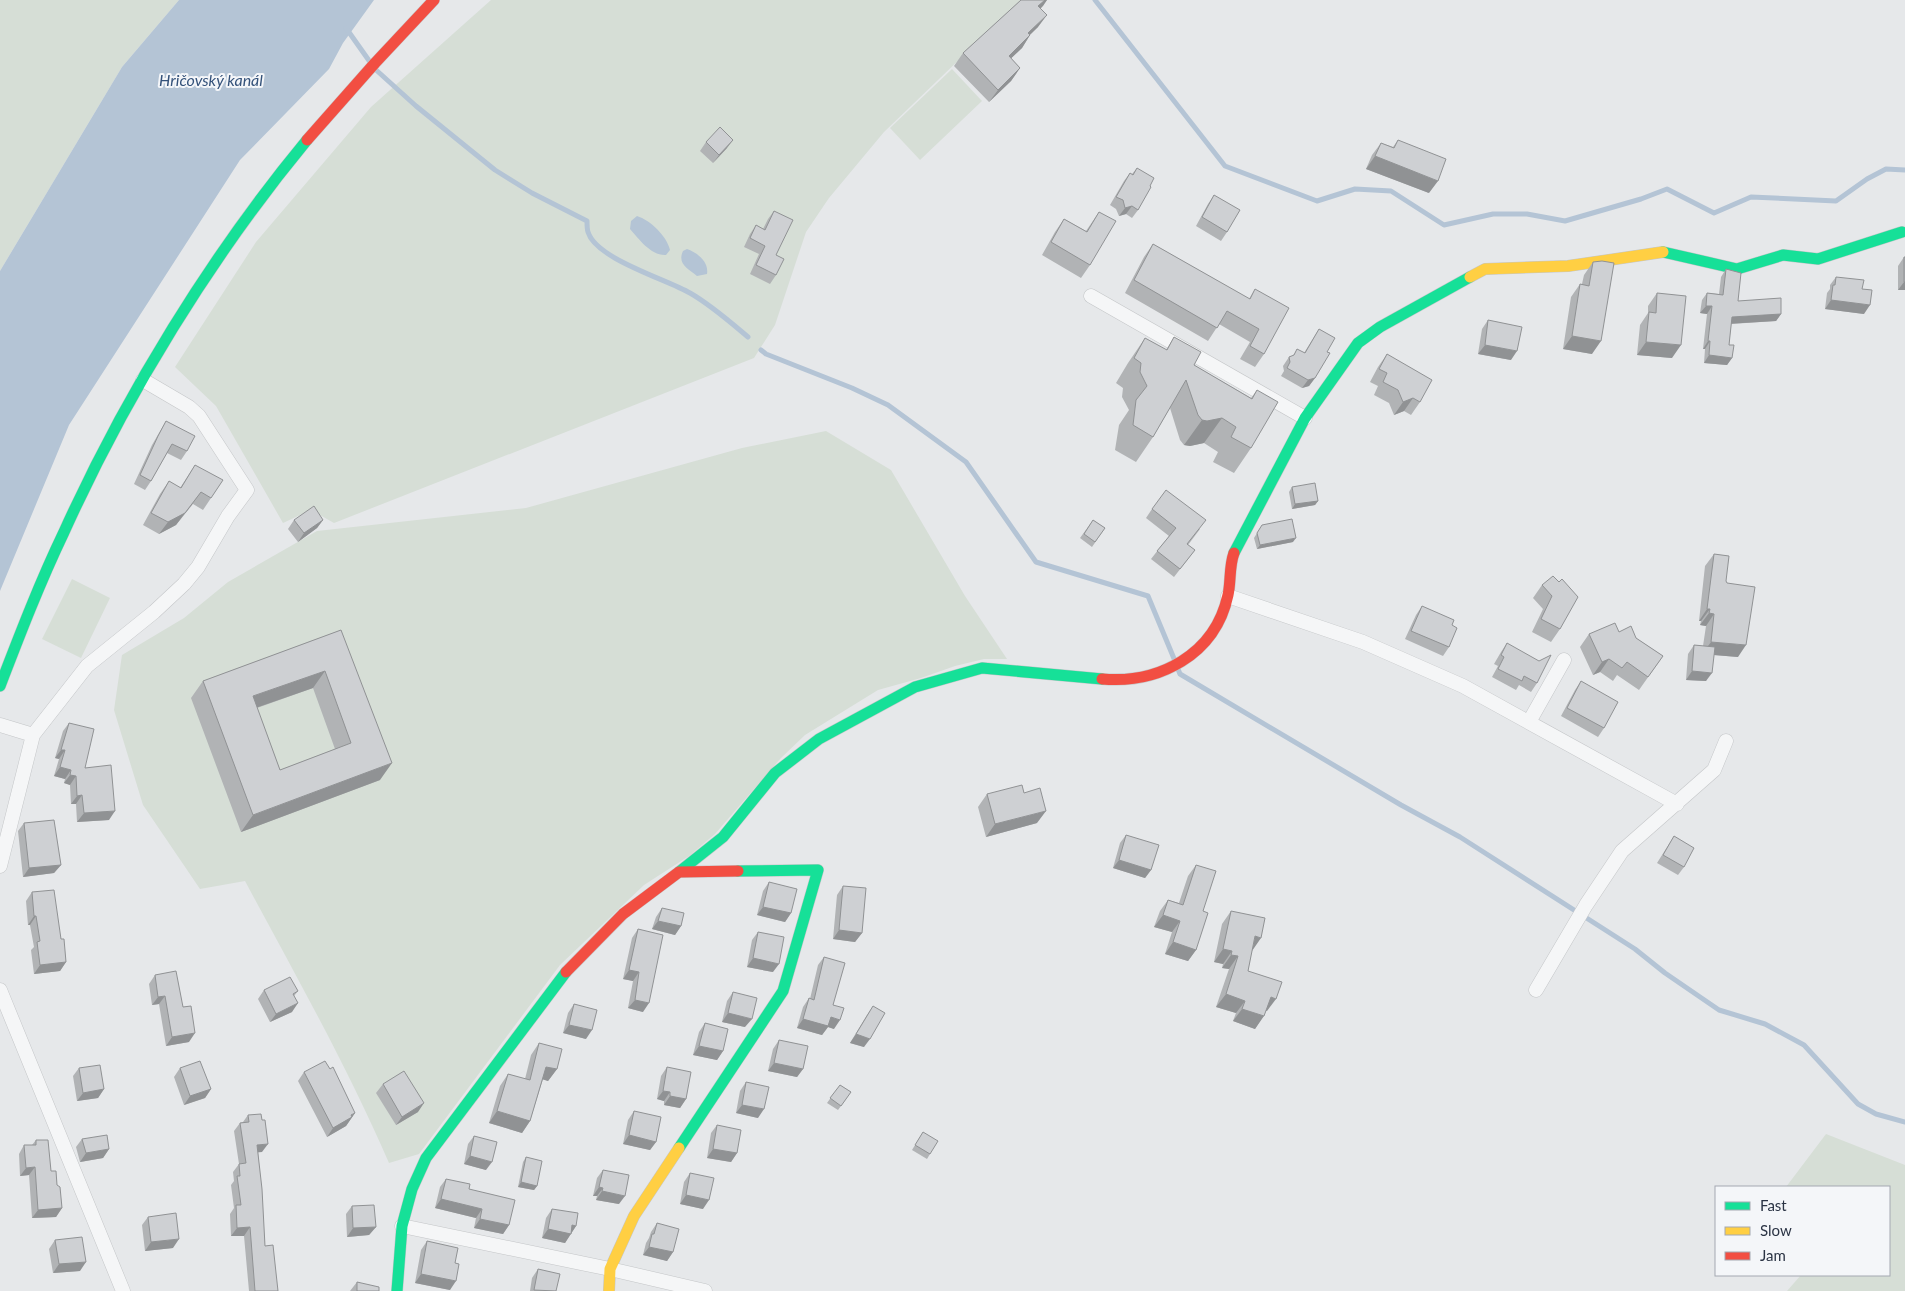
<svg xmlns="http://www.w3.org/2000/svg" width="1905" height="1291" font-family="Lato,sans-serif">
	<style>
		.green { fill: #d6ded6 }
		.water { fill: #b4c4d5 }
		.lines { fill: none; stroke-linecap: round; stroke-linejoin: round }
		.stream { stroke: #b4c4d5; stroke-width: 5 }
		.street-casing { stroke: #c4c6c8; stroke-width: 15 }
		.fast-casing { stroke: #c4c6c8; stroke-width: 12 }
		.slow-casing { stroke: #c4c6c8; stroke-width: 12 }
		.jam-casing { stroke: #c4c6c8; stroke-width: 12 }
		.street { stroke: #f5f6f7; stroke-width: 14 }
		.fast { stroke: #16e098; stroke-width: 11 }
		.slow { stroke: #ffcf43; stroke-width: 11 }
		.jam { stroke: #f24e42; stroke-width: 11 }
		.wall { fill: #b1b3b5; fill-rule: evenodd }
		.shaded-wall { fill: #909294 }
		.building { fill: #ced0d3; stroke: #909294; fill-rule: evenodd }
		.labels { text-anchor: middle; stroke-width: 4; stroke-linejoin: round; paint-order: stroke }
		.water-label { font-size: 16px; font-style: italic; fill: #34527a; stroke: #f4f6f9 }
	</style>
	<rect width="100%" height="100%" fill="#e6e8ea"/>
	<path class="green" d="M0,0H179L122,67L0,271Z
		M491,0H1021L884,132L829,198L806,232L775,325L754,358L334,523L311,510L283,523L216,406L175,367L256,242L371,107Z
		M952,69L982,101L920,160L890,128Z
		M826,431L891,470L965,596L1007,659H984L955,666L921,678L878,690L805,735L781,758L715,834L689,856L644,885L560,965L419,1154L389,1163C347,1066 295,974 245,881L200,889L143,805L114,710L122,655L184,618L228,582L317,531L526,508L742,448Z
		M72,579L110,598L81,658L42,639Z
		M1826,1134L1905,1165V1291H1787L1801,1275H1889V1187H1786Z"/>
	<path class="water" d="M179,0H374L343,43L329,69L240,160L69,425L0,591V271L122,67Z
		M637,216C650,220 667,236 670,250L666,255C651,256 639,239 630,229L631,221Z
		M687,249C698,253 709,262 707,274L697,276C688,269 677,264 683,251Z"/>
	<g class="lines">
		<path class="stream" d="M1095,0L1225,166L1317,201L1355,189L1391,191L1444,225L1493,214H1527L1565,221L1641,199L1667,189L1714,213L1751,197L1836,201L1867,179L1886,169L1905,170
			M346,28L370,62
			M375,69L416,106L495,170L532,193L587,221C587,224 587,229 588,232C596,259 666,279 690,293C711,305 729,321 748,337
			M761,350L766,354L852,388L888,405L966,462L1036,562L1148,596L1175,661
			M1178,669L1180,674L1401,805L1460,837L1635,949L1665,973L1719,1010L1765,1024L1804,1045L1858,1104L1876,1114L1905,1122"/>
		<g class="street-casing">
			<path id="street" d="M1091,296L1305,418
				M1228,596L1363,642L1463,686L1677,804
				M1529,722L1564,660
				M0,725L33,735
				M0,866L33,735L87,666L154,612L184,584L198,567L228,516L247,490L199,416L189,407L143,380
				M0,990L123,1291
				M1536,990L1586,905L1622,851L1714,770L1726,741
				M402,1226L610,1269L705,1291"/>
		</g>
		<g class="fast-casing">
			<path id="fast" d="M1663,252L1737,269L1783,255L1818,259L1902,232
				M1234,553L1305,418L1358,343L1380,327L1470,277
				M0,686C20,634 40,582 64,532C126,395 211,256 307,140
				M679,872L723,837L775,773L819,739L915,687L982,668L1102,679
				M679,1148L783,991L818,870L738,871
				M397,1291L402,1226L412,1189L426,1158L566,972"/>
		</g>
		<g class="slow-casing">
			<path id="slow" d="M1470,277L1485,269L1568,266L1663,252
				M609,1291L610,1269L634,1216L679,1148"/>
		</g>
		<g class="jam-casing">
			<path id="jam" d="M307,140L375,63L434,0
				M1102,679C1159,684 1215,655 1228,595C1231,582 1229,566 1234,553
				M566,972L623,914L679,872L738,871"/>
		</g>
		<use href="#street" class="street"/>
		<use href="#fast" class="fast"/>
		<use href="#slow" class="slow"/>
		<use href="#jam" class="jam"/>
	</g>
	<path class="wall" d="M1021,0H1047L1040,8L1038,27L1030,35L1022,48L1011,58L1020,68L1011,81L989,102L954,66L963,53Z
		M1398,140L1429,193L1366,169L1372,155L1381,143L1393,147Z
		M706,142L727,148L713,163L700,151Z
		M1137,168L1150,186L1138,210L1132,218L1126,214L1119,216L1116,209L1110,205L1124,181L1130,173L1132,174Z
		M1214,195L1227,232L1221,241L1196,226L1208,204Z
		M774,211L776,275L770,284L750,274L759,254L744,247L750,234L756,225L763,229L768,219Z
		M1099,212L1090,265L1081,278L1042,255L1055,232L1064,219L1086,231Z
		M1153,244L1249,299L1255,289L1264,354L1255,367L1240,359L1250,342L1219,324L1208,341L1125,293L1144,257Z
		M1904,257L1905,290H1898V266Z
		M1593,262L1592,354L1563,349L1571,297L1580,284H1582L1584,275Z
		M1726,269L1738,301L1781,314L1776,321L1731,324L1729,345L1732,358L1727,365L1704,363L1705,349H1703L1707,314L1700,313L1702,300L1707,293L1719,294L1721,277Z
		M1836,277L1862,289L1864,314L1825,309L1827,293L1830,289V285Z
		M1657,293L1672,358L1637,355L1640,325L1648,313V306Z
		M1488,320L1511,360L1478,354L1482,329Z
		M1319,329L1327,352L1315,378L1309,386L1302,388L1281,376L1284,371L1283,366L1289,357L1293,356L1297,349L1304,353Z
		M1174,337L1194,365L1251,398L1257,390L1251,448L1234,473L1213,462L1218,452L1204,443L1190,446L1184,445L1180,440L1170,408L1153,437L1136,462L1115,450L1119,425L1129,410L1122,397L1123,388L1116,383L1128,363L1145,338L1166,350Z
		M1387,354L1420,402L1411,415L1404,411L1394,415L1389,403L1374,395L1378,386L1370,382L1378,367Z
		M166,421L187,451L181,460L167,453L151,481L145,490L134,484L152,445Z
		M195,465L211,498L203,510L193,504L176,525L159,534L143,525L160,494L169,481L180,488Z
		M1292,487L1318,501L1315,505L1292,509L1289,492Z
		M1152,509L1200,529L1188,545L1195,550L1174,577L1151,559L1169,536L1146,518Z
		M294,520H323L317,528L298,542L288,529Z
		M1093,520L1105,528L1092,547L1080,538Z
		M1262,525L1293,542L1257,549L1254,538Z
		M1714,554L1726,581L1738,657L1714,655L1706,681L1686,680L1688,654L1694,645L1703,646L1706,626L1700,625L1701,621H1699L1705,566Z
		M1559,582L1560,629L1551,642L1532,632L1543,609L1533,598L1542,585Z
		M1422,606L1452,625L1449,647L1443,656L1405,639L1416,615Z
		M341,630L380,780L241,832L191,698L203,681ZM313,688L335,749L280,770L257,708Z
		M1619,632L1636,638L1663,656L1639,690L1617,675L1613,681L1600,672L1593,675L1580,647L1589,634Z
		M1507,643L1537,683L1531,692L1519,685L1516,690L1492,677L1498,666L1494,664L1501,652Z
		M1581,681L1604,728L1598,737L1561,716L1575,690Z
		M69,723L85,768L109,820L77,822L76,804H71L70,785L64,783L65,779L54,776L59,759L55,758L63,731Z
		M987,794L1037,823L986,837L978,807Z
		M24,823L61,865L54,873L23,877L18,831Z
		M1126,835L1151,870L1145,878L1113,868L1120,843Z
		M1674,836L1684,867L1678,875L1657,863Z
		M1196,865L1203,911L1196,950L1188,961L1165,954L1172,932L1154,927L1160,911L1168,900L1179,903L1188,876Z
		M769,882L791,913L785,922L757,915L763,891Z
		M843,886L862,933L855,942L833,939L837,895Z
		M32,892L61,939L66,962L60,971L34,974L31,950L34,947L30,925H28L26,901Z
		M662,908L681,926L675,935L652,929L656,917Z
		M1231,911L1252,950L1248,971L1267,1011H1266L1255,1029L1233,1021L1236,1013L1216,1007L1229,969L1222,968L1223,964L1214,962L1222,924Z
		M638,929L643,1012L628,1008L633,981L623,979L632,938Z
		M758,932L773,972L747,967L752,940Z
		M824,957L833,1005L834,1029L828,1027L822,1035L797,1028L803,1007L809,998L810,999L818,965Z
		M155,975L183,1007L189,1042L166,1046L159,1004L152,1005L149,984Z
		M264,990L298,991L294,996L292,1012L270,1022L258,999Z
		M733,992L745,1027L722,1022L727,1001Z
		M574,1004L586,1039L563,1033L568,1013Z
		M873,1006L864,1047L850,1043L867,1015Z
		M705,1023L723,1051L717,1060L693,1055L699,1032Z
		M779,1040L803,1069L797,1077L768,1071L773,1049Z
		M539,1043L557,1069L548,1081L543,1079L530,1121L522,1133L489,1123L500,1086L508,1074L525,1079L531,1055Z
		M667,1067L686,1099L680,1108L664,1105V1101L657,1099L661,1076Z
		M79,1068L104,1089L98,1098L77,1101L73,1076Z
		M180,1068L211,1089L205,1098L184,1105L174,1077Z
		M304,1072L355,1113L346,1126L327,1137L298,1081Z
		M746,1082L758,1118L736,1113L740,1091Z
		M383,1084L418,1112L396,1125L376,1093Z
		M840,1085L851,1092L838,1110L827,1103Z
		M634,1111L656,1142L650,1150L623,1144L628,1120Z
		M248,1115L262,1152H258L265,1246L278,1291H249L244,1236H231L230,1214L234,1208L231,1185L234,1181L233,1172L239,1164L234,1131L240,1123L243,1122Z
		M717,1125L737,1153L731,1162L707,1158L711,1133Z
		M923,1132L930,1154L927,1159L912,1150Z
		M474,1136L486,1170L464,1164L468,1144Z
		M82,1139L109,1149L103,1158L80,1162L76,1147Z
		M36,1140L57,1185L62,1208L56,1217L32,1218L29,1175L20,1176L19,1154L24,1145H32Z
		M526,1157L537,1186L534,1190L518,1187L523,1162Z
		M603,1170L619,1204L596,1200L597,1196H593L597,1178Z
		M690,1173L703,1209L680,1204L684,1182Z
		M446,1179L469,1189L509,1225L503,1234L474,1228L476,1218L435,1208L440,1187Z
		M352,1206L376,1227L369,1235L347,1237L346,1214Z
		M552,1209L576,1226L565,1243L542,1238L546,1218Z
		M148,1217L173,1248L145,1251L142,1225Z
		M657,1223L673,1252L667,1261L643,1255L646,1243L649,1238L651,1232Z
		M55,1240L80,1271L53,1273L49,1249Z
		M427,1241L455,1263L450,1290L415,1283L421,1250Z
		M538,1269L556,1291H530L532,1278Z
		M357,1282L379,1291H350Z"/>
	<path class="shaded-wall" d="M1045,0H1047L1043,6L1030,19L1038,6Z
		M1047,15L1038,27L1019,45L1028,33Z
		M1030,35L1022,48L1000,69L1009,56Z
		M1020,68L1011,81L989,102L998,90Z
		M733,140L727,148L713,163L719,155Z
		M1375,156L1438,181L1429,193L1366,169Z
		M1132,206L1126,214L1119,216L1125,208Z
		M1904,282H1905V290H1898Z
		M1831,300L1870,305L1864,314L1825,309Z
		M1706,306H1712L1707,314L1700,313Z
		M1781,314L1776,321L1726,324L1732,317Z
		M1572,336L1601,341L1592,354L1563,349Z
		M1708,341H1710L1705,349H1703Z
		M1646,342L1681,345L1672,358L1637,355Z
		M1485,345L1517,351L1511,360L1478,354Z
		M1709,355L1732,358L1727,365L1704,363Z
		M1315,378L1309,386L1302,388L1308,380Z
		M1413,398L1404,411L1394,415L1403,402Z
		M1222,418L1204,443L1190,446L1184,445L1202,420Z
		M201,492L176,525L159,534L168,522Z
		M1318,501L1315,505L1292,509L1295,504Z
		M323,520L317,528L298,542L304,533Z
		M1296,538L1293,542L1257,549L1260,545Z
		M1707,609H1710L1701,621H1699Z
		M1709,613L1714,614L1706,626L1700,625Z
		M1711,642L1746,645L1738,657L1702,654Z
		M1609,659L1600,672L1593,675L1602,662Z
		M325,671L313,688L241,713L253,696Z
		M1692,671L1712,673L1706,681L1686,680Z
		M61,750H65L59,759L55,758Z
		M392,763L380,780L241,832L253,815Z
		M60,767L71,770L65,779L54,776Z
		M70,775L76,776L70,785L64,783Z
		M82,795L76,804H71L77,796Z
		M115,811L109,820L77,822L84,813Z
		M1046,811L1037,823L986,837L995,824Z
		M1119,860L1151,870L1145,878L1113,868Z
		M61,865L54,873L23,877L29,868Z
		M763,907L791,913L785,922L757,915Z
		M1163,915L1180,921L1172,932L1154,927Z
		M34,916H36L30,925H28Z
		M658,921L681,926L675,935L652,929Z
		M839,930L862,933L855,942L833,939Z
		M1255,936L1261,938L1252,951Z
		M1173,942L1196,950L1188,961L1165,954Z
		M1223,949L1232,951L1223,964L1214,962Z
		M1231,955L1238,956L1229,969L1222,968Z
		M753,958L779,964L773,972L747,967Z
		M66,962L60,971L34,974L40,965Z
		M629,970L639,972L633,981L623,979Z
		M1226,994L1245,1001L1236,1013L1216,1007Z
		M165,996L159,1004L152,1005L158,997Z
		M1271,997L1276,999L1267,1011L1262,1010Z
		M635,1000L649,1003L643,1012L628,1008Z
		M298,1003L292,1012L270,1022L276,1014Z
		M1242,1009L1264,1016L1255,1029L1233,1021Z
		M728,1013L752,1019L745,1027L722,1022Z
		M831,1017L840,1020L834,1029L828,1027L822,1035L797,1028L803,1019Z
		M569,1025L592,1030L586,1039L563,1033Z
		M195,1033L189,1042L166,1046L172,1037Z
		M856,1034L870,1039L864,1047L850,1043Z
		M699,1046L723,1051L717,1060L693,1055Z
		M774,1063L803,1069L797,1077L768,1071Z
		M546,1067L557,1069L548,1081L538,1078Z
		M104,1089L98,1098L77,1101L83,1093Z
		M211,1089L205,1098L184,1105L190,1096Z
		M663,1091L670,1092L664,1101L657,1099Z
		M670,1096L686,1099L680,1108L664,1105Z
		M424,1103L418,1112L396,1125L402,1117Z
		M742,1105L764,1109L758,1118L736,1113Z
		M497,1111L530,1121L522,1133L489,1123Z
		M355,1113L346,1126L327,1137L333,1128Z
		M629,1135L656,1142L650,1150L623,1144Z
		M268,1144L262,1152L251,1153L257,1145Z
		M109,1149L103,1158L80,1162L86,1153Z
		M713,1149L737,1153L731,1162L707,1158Z
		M470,1156L492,1162L486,1170L464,1164Z
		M35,1167L29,1175L20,1176L26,1168Z
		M521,1182L537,1186L534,1190L518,1187Z
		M599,1187L603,1188L597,1196H593Z
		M602,1191L625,1196L619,1204L596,1200Z
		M686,1195L709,1200L703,1209L680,1204Z
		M441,1199L482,1209L476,1218L435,1208Z
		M62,1208L56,1217L32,1218L38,1210Z
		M480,1219L509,1225L503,1234L474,1228Z
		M572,1225L576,1226L565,1243L542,1238L548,1229Z
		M250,1227L244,1236H231L237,1228Z
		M376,1227L369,1235L347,1237L353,1228Z
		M179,1239L173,1248L145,1251L151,1242Z
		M649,1247L673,1252L667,1261L643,1255Z
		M86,1262L80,1271L53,1273L59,1264Z
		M421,1274L456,1281L450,1290L415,1283Z"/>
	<path class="building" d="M1021,0H1045L1038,6L1047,15L1028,33L1030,35L1009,56L1020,68L998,90L963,53Z
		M720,127L733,140L719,155L706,142Z
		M1398,140L1446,159L1438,181L1375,156L1381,143L1394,148Z
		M1137,168L1154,178L1150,186L1151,187L1138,210L1132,206L1125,208L1123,200L1116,197L1130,173L1133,175Z
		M1214,195L1240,210L1227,232L1202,217Z
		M774,211L793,220L776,255L784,259L776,275L756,265L765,246L750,238L756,225L765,230Z
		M1099,212L1116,221L1090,265L1051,242L1064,219L1087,232Z
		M1153,244L1250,299L1255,289L1289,308L1264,354L1250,346L1259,329L1227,311L1217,328L1134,280Z
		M1904,257H1905V282H1904Z
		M1602,261L1614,263L1601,341L1572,336L1580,284L1589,286L1593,262Z
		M1726,269L1741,273L1738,301L1781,298V314L1732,317L1729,345H1734L1732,358L1709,355L1710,341H1708L1712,306H1706L1707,293L1723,295Z
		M1836,277L1864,280L1862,289L1872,290L1870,305L1831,300L1833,285H1835Z
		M1657,293L1686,296L1681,345L1646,342L1649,312L1656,313Z
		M1488,320L1522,327L1517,351L1485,345Z
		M1319,329L1335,338L1327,352L1330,353L1315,378L1308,380L1287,368L1290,362L1289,357L1294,355L1297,349L1305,353Z
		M1174,337L1201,352L1194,365L1252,399L1257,390L1278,402L1251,448L1231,437L1236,427L1222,418L1207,421L1202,420L1198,415L1186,380L1153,437L1133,425L1136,400L1147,386L1140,372L1141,363L1134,358L1145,338L1167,350Z
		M1387,354L1432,380L1420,402L1413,398L1403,402L1398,390L1383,382L1387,373L1379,369Z
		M166,421L195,436L187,451L172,444L151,481L140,475L158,436Z
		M195,465L223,480L211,498L201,492L185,513L168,522L151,513L169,481L181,488Z
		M1315,483L1318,501L1295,504L1292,487Z
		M1166,490L1206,520L1187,544L1195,550L1180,569L1157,551L1176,528L1152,509Z
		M314,506L323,520L304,533L294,520Z
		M1292,519L1296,538L1260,545L1257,533L1262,525Z
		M1093,520L1105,528L1095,542L1084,534Z
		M1714,554L1729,556L1726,581L1727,583L1755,587L1746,645L1711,642L1714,614L1709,613L1710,609H1707Z
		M1553,576L1559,582L1562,579L1578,597L1560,629L1541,619L1552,596L1542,585Z
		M1422,606L1454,620L1452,625L1457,628L1449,647L1411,631Z
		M1615,623L1619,632L1631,626L1636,638L1663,656L1648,677L1627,662L1622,668L1609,659L1602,662L1589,634Z
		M341,630L392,763L253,815L203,681ZM325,671L351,743L280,770L253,696Z
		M1507,643L1539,661L1551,655L1537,683L1524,676L1522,681L1498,669L1504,657L1501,655Z
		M1694,645L1715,647L1712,673L1692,671Z
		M1581,681L1618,702L1604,728L1567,708Z
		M69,723L94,729L85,768L111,765L115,811L84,813L82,795L77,796L76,776L70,775L71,770L60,767L65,750H61Z
		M1022,785L1024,793L1040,788L1046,811L995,824L987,794Z
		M54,820L61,865L29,868L24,823Z
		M1126,835L1159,845L1151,870L1119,860Z
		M1674,836L1694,848L1684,867L1663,855Z
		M1196,865L1216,871L1203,911L1208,913L1196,950L1173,942L1180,921L1163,915L1168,900L1183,905Z
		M769,882L797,889L791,913L763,907Z
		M843,886L866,888L862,933L839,930Z
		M54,890L61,939H64L66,962L40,965L37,942L40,941L36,916H34L32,892Z
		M662,908L684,913L681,926L658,921Z
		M1231,911L1265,918L1261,938L1255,936L1248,971L1282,982L1276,999L1271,997L1264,1016L1242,1009L1245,1001L1226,994L1238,956L1231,955L1232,951L1223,949Z
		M638,929L663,935L649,1003L635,1000L639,972L629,970Z
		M758,932L784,937L779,964L753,958Z
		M824,957L845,963L833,1005L844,1008L840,1020L831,1017L828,1026L803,1019L809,998L814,1000Z
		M176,971L183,1007L191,1006L195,1033L172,1037L165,996L158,997L155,975Z
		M290,977L298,991L293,994L298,1003L276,1014L264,990Z
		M733,992L757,998L752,1019L728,1013Z
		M574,1004L597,1010L592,1030L569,1025Z
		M873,1006L885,1013L870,1039L856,1034Z
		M705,1023L728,1029L723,1051L699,1046Z
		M779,1040L808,1046L803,1069L774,1063Z
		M539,1043L562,1049L557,1069L546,1067L530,1121L497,1111L508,1074L530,1080Z
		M200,1061L211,1089L190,1096L180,1068Z
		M325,1061L330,1069L333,1067L355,1113L351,1115L352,1117L333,1128L304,1072Z
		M100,1065L104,1089L83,1093L79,1068Z
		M667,1067L691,1072L686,1099L670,1096V1092L663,1091Z
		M404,1071L424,1103L402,1117L383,1084Z
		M746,1082L769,1087L764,1109L742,1105Z
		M840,1085L851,1092L841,1106L830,1098Z
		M634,1111L661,1117L656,1142L629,1135Z
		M261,1114L262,1120H265L268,1144L257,1145L262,1189L265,1246L273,1245L278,1291H255L250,1227L237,1228L236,1205H241L237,1176H240L239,1164L246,1163L240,1123L249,1122L248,1115Z
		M717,1125L741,1130L737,1153L713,1149Z
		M923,1132L938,1141L930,1154L915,1145Z
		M107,1135L109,1149L86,1153L82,1139Z
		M474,1136L497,1142L492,1162L470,1156Z
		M36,1140H48L51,1171H56L57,1185L60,1187L62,1208L38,1210L35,1167L26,1168L24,1145H36Z
		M526,1157L542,1161L537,1186L521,1182Z
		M603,1170L629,1175L625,1196L602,1191L603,1188L599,1187Z
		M690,1173L714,1178L709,1200L686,1195Z
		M446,1179L470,1184L469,1189L515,1200L509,1225L480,1219L482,1209L441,1199Z
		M374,1205L376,1227L353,1228L352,1206Z
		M552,1209L578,1213L576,1226L572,1225L571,1234L548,1229Z
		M176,1213L179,1239L151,1242L148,1217Z
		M657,1223L679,1229L673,1252L649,1247L652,1234H654Z
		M82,1237L86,1262L59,1264L55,1240Z
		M427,1241L458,1248L455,1263L459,1264L456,1281L421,1274Z
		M538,1269L560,1274L556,1291L534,1290Z
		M357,1282L379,1287V1291H357Z"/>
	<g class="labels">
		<g class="water-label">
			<text x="211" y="86">Hričovský kanál</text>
		</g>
	</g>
	<rect x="1715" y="1186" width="175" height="90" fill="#f4f6f9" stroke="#a4a8b1"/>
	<rect x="1725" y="1202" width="25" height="8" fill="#16e098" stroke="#a4a8b1"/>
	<text x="1760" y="1211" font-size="15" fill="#2b3445">Fast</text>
	<rect x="1725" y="1227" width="25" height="8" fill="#ffcf43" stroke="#a4a8b1"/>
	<text x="1760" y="1236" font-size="15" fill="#2b3445">Slow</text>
	<rect x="1725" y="1252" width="25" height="8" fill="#f24e42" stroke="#a4a8b1"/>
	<text x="1760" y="1261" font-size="15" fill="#2b3445">Jam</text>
</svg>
